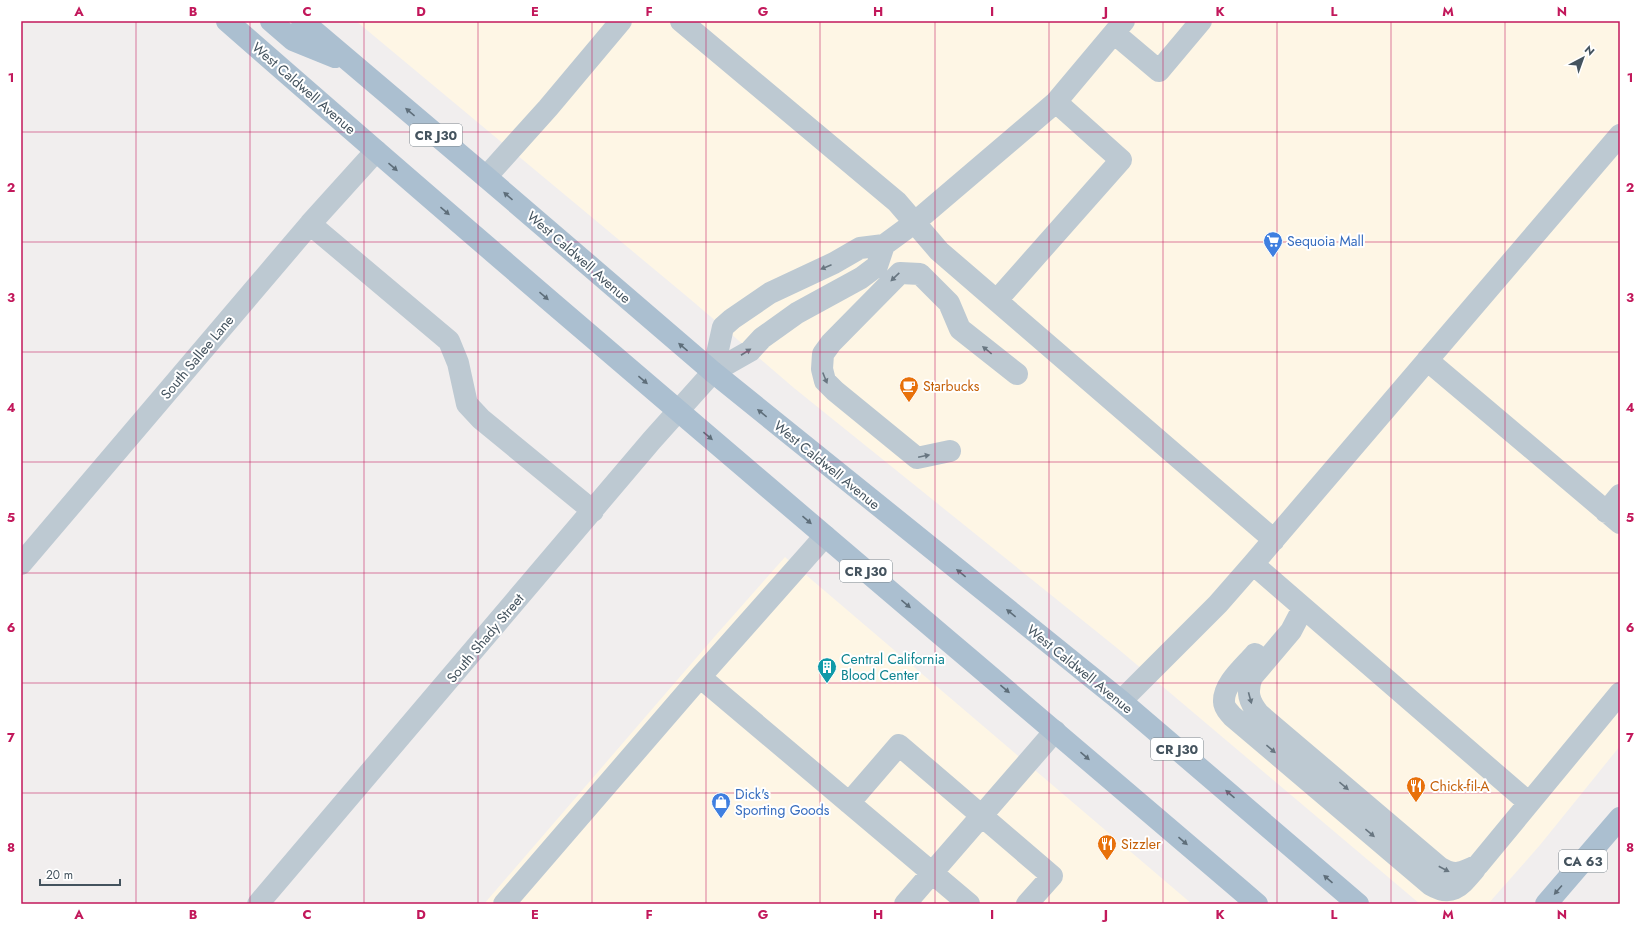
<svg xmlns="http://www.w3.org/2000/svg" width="1641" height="925" font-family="Jost,sans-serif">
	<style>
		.commercial { fill: #fef6e5 }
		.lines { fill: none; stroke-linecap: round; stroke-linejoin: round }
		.minor { stroke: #bdc9d2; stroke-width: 22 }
		.major { stroke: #abbfd0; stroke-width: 22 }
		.oneway { fill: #5e6e7a }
		.oneway2 { fill: #687681 }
		.grid { fill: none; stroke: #c2185b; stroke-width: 1; stroke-opacity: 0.55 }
		.labels { text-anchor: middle; stroke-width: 4; stroke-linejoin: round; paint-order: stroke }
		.shield { fill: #fff; stroke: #7c878e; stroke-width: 1 }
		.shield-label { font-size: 13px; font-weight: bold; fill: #44535e }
		.street-label { font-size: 14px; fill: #44535e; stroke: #fff }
		.shop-label { font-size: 14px; fill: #366cbe; stroke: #fff; text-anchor: start }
		.food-label { font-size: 14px; fill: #c56008; stroke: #fff; text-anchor: start }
		.culture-label { font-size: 14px; fill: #0d838f; stroke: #fff; text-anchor: start }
		.neatline { fill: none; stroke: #c2185b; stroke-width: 1.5 }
		.grid-label { font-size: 13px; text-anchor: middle; font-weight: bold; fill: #c2185b }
	</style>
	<rect width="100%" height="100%" fill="#f1eeee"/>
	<path class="commercial" d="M356,21H1620V746L1540,845L1488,904H1420L1117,648L794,388L690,299Z
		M785,557L1192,904H484L716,635Z"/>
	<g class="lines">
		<path class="minor" d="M681,21L897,202L939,251L1274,540
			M1114,33L1159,71L1201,21
			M486,177L548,108L621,21
			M310,224L449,341L458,363L467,404L481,419L593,511
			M997,300L1121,160L1056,102
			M1427,360L1620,523
			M713,372L723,327L732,319L770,293L834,263L860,248L884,245L914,223L1056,102L1124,21
			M950,451L917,458L835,391L825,381L822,369L823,354L831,343L900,273L920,274L949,303L960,329L1017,374
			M1606,512L1620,495
			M21,564L310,224L376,151
			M1253,564L1529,803
			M1303,608L1291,631L1252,677C1246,692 1249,702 1259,714L1439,867C1455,877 1462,873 1478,865L1620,693
			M1255,654C1244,667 1223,684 1224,702C1224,708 1229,712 1232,716L1431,885C1453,898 1461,885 1475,869
			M700,677L969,904
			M1121,701L1218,604L1253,564L1620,135
			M849,803L899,745L1052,876L1027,904
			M258,904L652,440L713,372L750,351L762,338L797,313L861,278L877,266L884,245
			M504,904L700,677L825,536
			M905,904L1055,731"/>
		<path class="major" d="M227,21C567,319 913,610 1257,904
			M271,21L293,40L335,57
			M302,21L486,177L713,372L1121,701L1358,904
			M1546,904L1620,818"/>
	</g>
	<defs><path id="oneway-solid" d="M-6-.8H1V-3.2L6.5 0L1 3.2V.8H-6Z"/></defs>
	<g class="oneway">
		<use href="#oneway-solid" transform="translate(410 112) rotate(-140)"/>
		<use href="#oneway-solid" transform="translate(393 167) rotate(41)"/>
		<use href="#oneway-solid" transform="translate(508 196) rotate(-139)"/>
		<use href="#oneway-solid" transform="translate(445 211) rotate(41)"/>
		<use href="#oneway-solid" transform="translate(544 296) rotate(41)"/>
		<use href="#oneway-solid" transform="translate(683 347) rotate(-140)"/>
		<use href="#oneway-solid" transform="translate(643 380) rotate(40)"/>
		<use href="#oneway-solid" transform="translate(762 413) rotate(-141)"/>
		<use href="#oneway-solid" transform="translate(708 436) rotate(40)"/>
		<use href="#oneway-solid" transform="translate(807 520) rotate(41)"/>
		<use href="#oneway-solid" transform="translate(961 573) rotate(-141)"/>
		<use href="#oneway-solid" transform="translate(906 604) rotate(40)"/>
		<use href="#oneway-solid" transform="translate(1011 613) rotate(-141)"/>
		<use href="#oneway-solid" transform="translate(1005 689) rotate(40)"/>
		<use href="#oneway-solid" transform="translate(1085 756) rotate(41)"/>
		<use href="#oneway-solid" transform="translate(1230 794) rotate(-139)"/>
		<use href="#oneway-solid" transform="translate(1183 841) rotate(41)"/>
		<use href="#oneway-solid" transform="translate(1328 879) rotate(-139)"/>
		<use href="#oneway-solid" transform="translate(1558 890) rotate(131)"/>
	</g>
	<g class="oneway2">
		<use href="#oneway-solid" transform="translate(826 267) rotate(157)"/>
		<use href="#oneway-solid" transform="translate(895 277) rotate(136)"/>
		<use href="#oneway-solid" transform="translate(987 350) rotate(-141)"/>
		<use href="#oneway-solid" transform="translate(746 352) rotate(-33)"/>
		<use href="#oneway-solid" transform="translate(825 378) rotate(68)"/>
		<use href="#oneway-solid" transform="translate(924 456) rotate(-12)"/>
		<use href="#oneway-solid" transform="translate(1250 698) rotate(75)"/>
		<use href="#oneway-solid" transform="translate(1271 749) rotate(40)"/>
		<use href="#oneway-solid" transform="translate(1344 786) rotate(40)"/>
		<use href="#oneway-solid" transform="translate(1370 833) rotate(40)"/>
		<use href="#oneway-solid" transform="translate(1444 869) rotate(28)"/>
	</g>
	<path class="grid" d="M136,21V904M250,21V904M364,21V904M478,21V904M592,21V904M706,21V904M820,21V904M935,21V904M1049,21V904M1163,21V904M1277,21V904M1391,21V904M1505,21V904M21,132H1620M21,242H1620M21,352H1620M21,462H1620M21,573H1620M21,683H1620M21,793H1620"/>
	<defs>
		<g id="supermarket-pin" transform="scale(1)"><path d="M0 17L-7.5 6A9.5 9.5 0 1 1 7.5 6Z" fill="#3f7fe0" stroke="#fff"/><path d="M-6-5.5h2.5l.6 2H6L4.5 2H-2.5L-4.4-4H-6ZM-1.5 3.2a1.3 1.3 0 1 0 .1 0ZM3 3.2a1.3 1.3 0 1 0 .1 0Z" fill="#fff"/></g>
		<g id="cafe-pin" transform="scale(1)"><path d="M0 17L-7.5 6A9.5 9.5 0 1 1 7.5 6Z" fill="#e8710a" stroke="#fff"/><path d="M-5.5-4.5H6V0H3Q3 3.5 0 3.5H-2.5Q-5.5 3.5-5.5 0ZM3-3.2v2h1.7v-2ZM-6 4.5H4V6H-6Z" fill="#fff"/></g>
		<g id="building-pin" transform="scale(1)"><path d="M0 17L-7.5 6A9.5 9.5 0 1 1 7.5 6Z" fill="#0f9aa8" stroke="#fff"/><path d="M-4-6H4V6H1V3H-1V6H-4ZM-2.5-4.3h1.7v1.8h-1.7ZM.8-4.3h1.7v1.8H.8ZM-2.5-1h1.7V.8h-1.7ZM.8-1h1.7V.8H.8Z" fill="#fff"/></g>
		<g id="restaurant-pin" transform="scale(1)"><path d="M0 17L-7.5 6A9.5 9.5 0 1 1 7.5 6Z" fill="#e8710a" stroke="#fff"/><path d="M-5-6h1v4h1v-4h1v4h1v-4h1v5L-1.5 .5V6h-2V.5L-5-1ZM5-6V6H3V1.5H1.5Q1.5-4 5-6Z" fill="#fff"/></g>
		<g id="shop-pin" transform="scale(1)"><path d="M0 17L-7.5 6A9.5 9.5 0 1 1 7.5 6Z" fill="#3f7fe0" stroke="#fff"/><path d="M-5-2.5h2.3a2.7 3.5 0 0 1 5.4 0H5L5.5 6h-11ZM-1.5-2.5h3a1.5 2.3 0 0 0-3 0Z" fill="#fff"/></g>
	</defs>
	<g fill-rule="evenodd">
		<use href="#supermarket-pin" x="1273" y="241"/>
		<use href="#cafe-pin" x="909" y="386"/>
		<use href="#building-pin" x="827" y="667"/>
		<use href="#restaurant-pin" x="1416" y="786"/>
		<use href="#shop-pin" x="721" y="802"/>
		<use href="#restaurant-pin" x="1107" y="844"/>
	</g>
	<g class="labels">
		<g class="shield">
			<rect x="410" y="124" width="52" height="22" rx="3"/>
			<rect x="840" y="560" width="52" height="22" rx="3"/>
			<rect x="1151" y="738" width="52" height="22" rx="3"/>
			<rect x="1559" y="850" width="48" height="22" rx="3"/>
		</g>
		<g class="shield-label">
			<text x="436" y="140">CR J30</text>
			<text x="866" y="576">CR J30</text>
			<text x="1177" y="754">CR J30</text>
			<text x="1583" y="866">CA 63</text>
		</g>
		<g class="street-label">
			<text transform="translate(304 88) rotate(41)" y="5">West Caldwell Avenue</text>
			<text transform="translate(579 257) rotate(41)" y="5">West Caldwell Avenue</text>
			<text transform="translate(197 357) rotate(-50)" y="5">South Sallee Lane</text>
			<text transform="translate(827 465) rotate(39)" y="5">West Caldwell Avenue</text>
			<text transform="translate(485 638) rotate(-50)" y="5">South Shady Street</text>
			<text transform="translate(1080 669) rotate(39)" y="5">West Caldwell Avenue</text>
		</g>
		<g class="shop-label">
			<text x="1287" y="246">Sequoia Mall</text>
			<text x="735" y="799">Dick's<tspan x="735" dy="16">Sporting Goods</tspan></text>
		</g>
		<g class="food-label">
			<text x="923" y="391">Starbucks</text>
			<text x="1430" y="791">Chick-fil-A</text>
			<text x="1121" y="849">Sizzler</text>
		</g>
		<g class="culture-label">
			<text x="841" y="664">Central California<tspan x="841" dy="16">Blood Center</tspan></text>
		</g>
	</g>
	<rect width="1641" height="925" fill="none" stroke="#ffffff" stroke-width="44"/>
	<g transform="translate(1583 58) rotate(41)" stroke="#ffffff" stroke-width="3" paint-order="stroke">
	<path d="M0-3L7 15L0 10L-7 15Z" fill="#44535e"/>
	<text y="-6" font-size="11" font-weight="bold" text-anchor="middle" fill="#44535e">N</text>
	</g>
	<path d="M40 879v6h80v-6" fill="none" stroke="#44535e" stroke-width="2"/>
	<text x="46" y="879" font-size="12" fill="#44535e" stroke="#ffffff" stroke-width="3" paint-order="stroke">20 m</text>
	<rect x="22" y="22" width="1597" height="881" class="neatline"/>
	<g class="grid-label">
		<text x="79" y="16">A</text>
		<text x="193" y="16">B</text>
		<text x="307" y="16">C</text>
		<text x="421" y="16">D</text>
		<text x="535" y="16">E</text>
		<text x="649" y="16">F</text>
		<text x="763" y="16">G</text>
		<text x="878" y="16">H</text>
		<text x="992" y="16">I</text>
		<text x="1106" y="16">J</text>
		<text x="1220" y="16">K</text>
		<text x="1334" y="16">L</text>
		<text x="1448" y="16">M</text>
		<text x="1562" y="16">N</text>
		<text x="11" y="82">1</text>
		<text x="1630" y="82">1</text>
		<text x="11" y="192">2</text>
		<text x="1630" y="192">2</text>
		<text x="11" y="302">3</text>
		<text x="1630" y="302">3</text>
		<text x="11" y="412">4</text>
		<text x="1630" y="412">4</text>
		<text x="11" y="522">5</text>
		<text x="1630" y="522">5</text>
		<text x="11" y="632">6</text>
		<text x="1630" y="632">6</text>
		<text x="11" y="742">7</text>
		<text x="1630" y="742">7</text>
		<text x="11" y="852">8</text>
		<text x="1630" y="852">8</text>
		<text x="79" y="919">A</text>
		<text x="193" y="919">B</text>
		<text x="307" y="919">C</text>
		<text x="421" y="919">D</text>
		<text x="535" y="919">E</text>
		<text x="649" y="919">F</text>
		<text x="763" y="919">G</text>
		<text x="878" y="919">H</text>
		<text x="992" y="919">I</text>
		<text x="1106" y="919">J</text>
		<text x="1220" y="919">K</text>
		<text x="1334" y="919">L</text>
		<text x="1448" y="919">M</text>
		<text x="1562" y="919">N</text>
	</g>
</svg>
